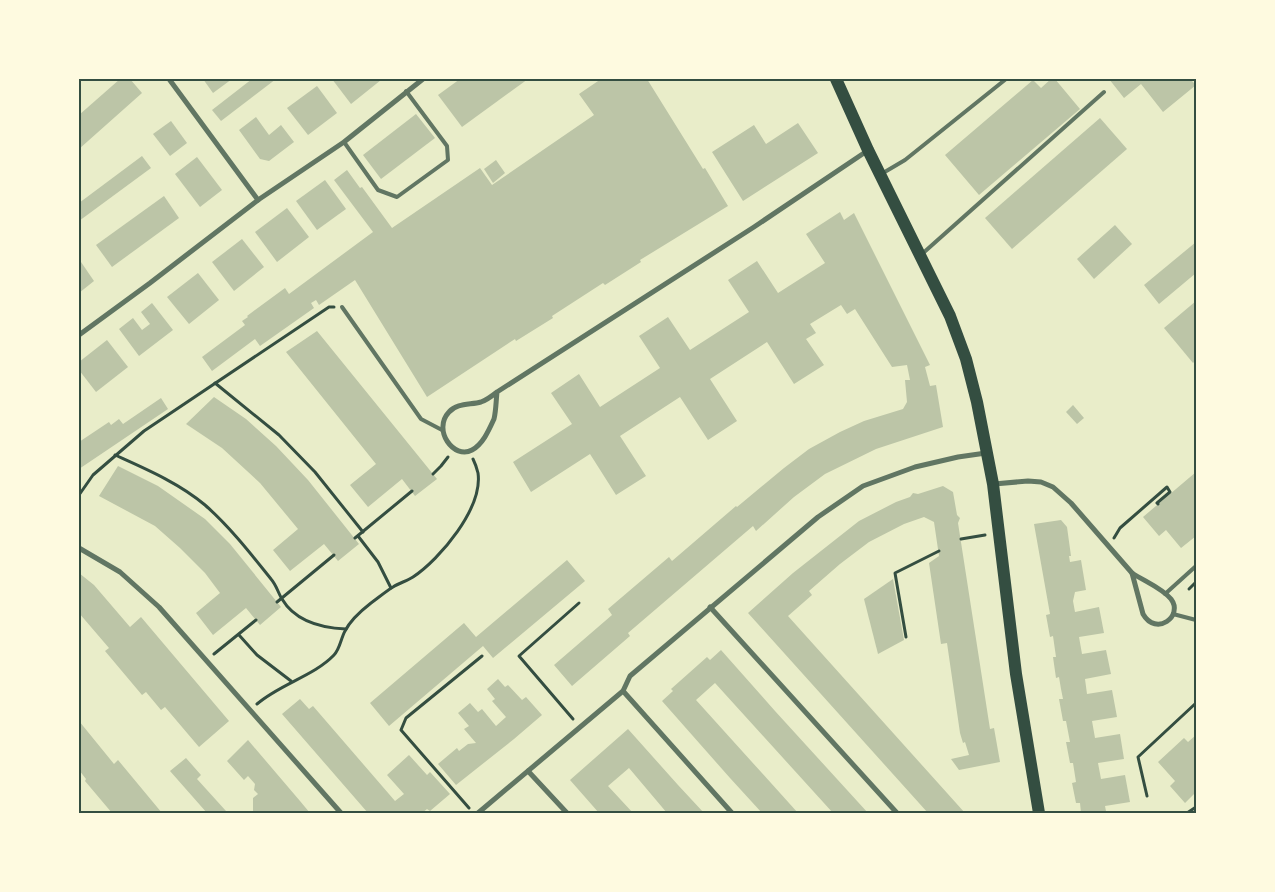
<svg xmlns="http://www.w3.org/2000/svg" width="1275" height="892" viewBox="0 0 1275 892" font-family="'Titillium Web',sans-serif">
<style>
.building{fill:#bcc5a7}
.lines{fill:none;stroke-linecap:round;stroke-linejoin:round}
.path{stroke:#344e41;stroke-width:3}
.service{stroke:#617663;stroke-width:4}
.minor{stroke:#617663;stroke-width:5}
.primary{stroke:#344e41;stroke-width:12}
.neatline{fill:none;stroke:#344e41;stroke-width:2}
</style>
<rect width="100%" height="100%" fill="#e9edc9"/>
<g class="building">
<polygon points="120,79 130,79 142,93 79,149 79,115"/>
<polygon points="203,79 232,79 213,93"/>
<polygon points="252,79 276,79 221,121 212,110"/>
<polygon points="332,79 380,79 381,80 351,104"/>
<polygon points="460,79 528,79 462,127 438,95"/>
<polygon points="601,79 647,79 703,169 705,168 728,206 640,260 641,262 605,285 603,283 552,316 553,318 516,341 515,339 427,397 355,280 319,305 316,300 311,303 314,308 260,346 255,339 212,371 202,357 245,325 242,321 248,317 247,316 285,288 289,294 373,232 334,180 347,170 360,188 362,187 392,228 480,168 492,185 594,115 579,94"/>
<polygon points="1051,79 1055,79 1080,109 979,195 945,155 1033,80 1041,88"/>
<polygon points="1109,79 1190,79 1196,85 1163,112 1141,84 1124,98"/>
<polygon points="317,86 337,113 308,135 287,108"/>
<polygon points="416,114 435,138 381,179 363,155"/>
<polygon points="256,117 269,135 281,125 294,142 269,161 260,159 239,130"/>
<polygon points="1100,118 1127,149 1012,249 985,218"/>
<polygon points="171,121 187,143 170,156 153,134"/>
<polygon points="798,123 818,153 743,201 712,152 754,125 766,144"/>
<polygon points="142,156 151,168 79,221 79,203"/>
<polygon points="197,157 222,190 200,207 175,174"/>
<polygon points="496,160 505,173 493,183 484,169"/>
<polygon points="325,180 346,209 317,230 296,201"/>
<polygon points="164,196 179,218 112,267 96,245"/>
<polygon points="287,208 309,237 277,262 255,232"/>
<polygon points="840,212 844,220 854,213 930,365 925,367 930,386 936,385 943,427 876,449 825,474 794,497 756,531 753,526 628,633 630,636 572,686 554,665 612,615 608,609 669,557 672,561 736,506 737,507 784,468 809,449 840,432 864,421 903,409 907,402 905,380 910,380 907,365 892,367 855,309 847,314 841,305 810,324 816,333 806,339 824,365 794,384 767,342 710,379 737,421 708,440 680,397 620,436 646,476 616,495 590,454 531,492 513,462 572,424 551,393 579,374 600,407 660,368 639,336 668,317 690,350 749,312 728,280 757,261 778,293 825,263 806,234"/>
<polygon points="1115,225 1132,244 1094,279 1077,259"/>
<polygon points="242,239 264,267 234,291 212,262"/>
<polygon points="1196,242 1196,273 1159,304 1144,285"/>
<polygon points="81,262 94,281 79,293 79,264"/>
<polygon points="198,273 219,300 189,324 167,297"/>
<polygon points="1196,301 1196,360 1193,363 1164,328"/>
<polygon points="152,303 173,330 139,356 119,329 133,318 142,330 150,324 141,312"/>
<polygon points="317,331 437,479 415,496 402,479 368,507 350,485 376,464 286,352"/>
<polygon points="107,340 128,367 96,392 79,370 79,362"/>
<polygon points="214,397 246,419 276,446 308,480 359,544 338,561 324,544 290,571 273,550 298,529 260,483 222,448 186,424"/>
<polygon points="161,398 168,409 79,469 79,442 109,422 111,425 119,419 123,424"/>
<polygon points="1073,405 1084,418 1077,424 1066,412"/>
<polygon points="118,466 158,486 205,519 230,544 281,607 260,625 246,608 213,635 196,613 220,593 205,573 180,548 155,526 99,496"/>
<polygon points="1196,472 1196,536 1181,548 1166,530 1159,536 1143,517"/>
<polygon points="943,486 953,492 957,515 960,518 958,523 990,729 994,728 1000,762 959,770 951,759 969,755 965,742 963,743 960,733 947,643 941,644 929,563 939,556 934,522 924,517 904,524 869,542 840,564 809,591 812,595 788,616 965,813 928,813 748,613 793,573 859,521 896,502 910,497 913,493 918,494"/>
<polygon points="1061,520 1067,527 1071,556 1069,556 1070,562 1081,560 1086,590 1075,592 1073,601 1075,612 1099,607 1104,633 1079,637 1082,654 1106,650 1111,674 1085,679 1087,694 1112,690 1117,717 1092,721 1095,738 1120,734 1124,759 1098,763 1101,779 1125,775 1130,802 1105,806 1106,811 1110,813 1081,813 1080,803 1076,803 1072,783 1076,782 1073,763 1070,763 1066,742 1070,742 1066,721 1063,721 1059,699 1063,699 1061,689 1059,677 1056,678 1053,657 1056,657 1053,636 1050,637 1046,615 1050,614 1034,524"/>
<polygon points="567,560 585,581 493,658 483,646 389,726 370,703 464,623 476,637"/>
<polygon points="79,573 94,585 130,627 141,617 229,721 199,747 165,707 161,710 146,692 142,695 105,651 109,648 79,613"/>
<polygon points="893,579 904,640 878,654 864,599"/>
<polygon points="721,650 775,711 868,813 833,813 715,683 696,700 798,813 762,813 730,778 662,701 673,691 671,689 707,657 710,660"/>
<polygon points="498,679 505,687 508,685 522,700 526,697 542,715 514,739 456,785 438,764 457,748 459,751 468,744 476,743 464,729 469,726 458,713 470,703 478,712 482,709 496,726 506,717 492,701 495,699 487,689"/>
<polygon points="300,699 309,709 313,706 395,801 404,794 387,775 409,755 427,775 430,772 450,794 430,811 427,809 422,813 368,813 282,714"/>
<polygon points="79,721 114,764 118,760 162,813 112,813 85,781 86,779 79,770"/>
<polygon points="628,729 678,785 704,813 667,813 629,768 608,786 633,813 599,813 570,780"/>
<polygon points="1196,735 1196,792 1185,803 1170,786 1175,781 1158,762 1184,738 1188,742"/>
<polygon points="248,740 300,801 310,813 255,813 253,811 253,798 258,794 254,790 255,784 248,776 244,780 227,761"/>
<polygon points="186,758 201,775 197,779 226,811 223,813 207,813 170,771"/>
</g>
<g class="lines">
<g class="path">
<polyline points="215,383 279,435 315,472 363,532"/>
<path d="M115,455C146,469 179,483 205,505C230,527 251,554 271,579C277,586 278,593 282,599C295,621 322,628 346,629"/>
<polyline points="433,474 441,466 448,457"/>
<polyline points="79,495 93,475 144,431 329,307 334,307"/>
<polyline points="358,536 378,562 391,588"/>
<polyline points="355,538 412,491"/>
<polyline points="1114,538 1120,528 1167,487 1170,492 1157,503 1158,504"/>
<polyline points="961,539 985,535"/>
<polyline points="1189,589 1196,582"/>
<polyline points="277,602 334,555"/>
<polyline points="239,635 257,655 291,681"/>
<polyline points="906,637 895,573 939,551"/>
<polyline points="214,654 256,620"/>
<path d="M257,704C280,684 314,676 334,655C340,649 341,638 345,631C350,621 362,610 371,603C378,598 385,592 393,587C399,583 407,581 413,577C440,559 483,508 478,473C477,469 475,463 473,459"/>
<polyline points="573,719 519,656 579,603"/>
<polyline points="1147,796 1138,757 1196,703"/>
<polyline points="469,808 401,730 406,718 482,656"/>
<polyline points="1187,813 1196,807"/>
</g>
<g class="service">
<polyline points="344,142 378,190 397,197 448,160 447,146 406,91"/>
<polyline points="883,173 905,160 1006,79"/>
<polyline points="922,254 1104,92"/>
<polyline points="342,307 421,419 442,430"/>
<polyline points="1165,594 1196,566"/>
<polyline points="1173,614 1196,620"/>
</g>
<g class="minor">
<polyline points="169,79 258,200"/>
<polyline points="79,335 150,283 258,200 344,142 423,79"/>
<path d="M497,392C496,401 496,411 494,419C489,430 483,444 472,450C454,460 432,430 449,412C457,403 470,405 481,402C487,400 492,396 497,392L754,227L867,151"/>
<polyline points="994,484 1028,481 1041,482 1053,487 1071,503 1132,573"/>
<polyline points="79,548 120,572 159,607 341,813"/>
<path d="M1132,573C1144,581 1162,588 1171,599C1184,616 1156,637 1143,614Z"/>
<polyline points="710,607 897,813"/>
<polyline points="623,691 732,813"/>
<polyline points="528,771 567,813"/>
<polyline points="478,813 623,691 630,676 818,517 863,486 915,467 958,457 986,453"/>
</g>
<polyline class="primary" points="836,79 868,150 950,316 966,359 977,402 993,484 1016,674 1039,813"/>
</g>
<rect width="1275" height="892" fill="none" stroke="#fefae0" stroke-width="160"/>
<rect x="80" y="80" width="1115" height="732" class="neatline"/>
</svg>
